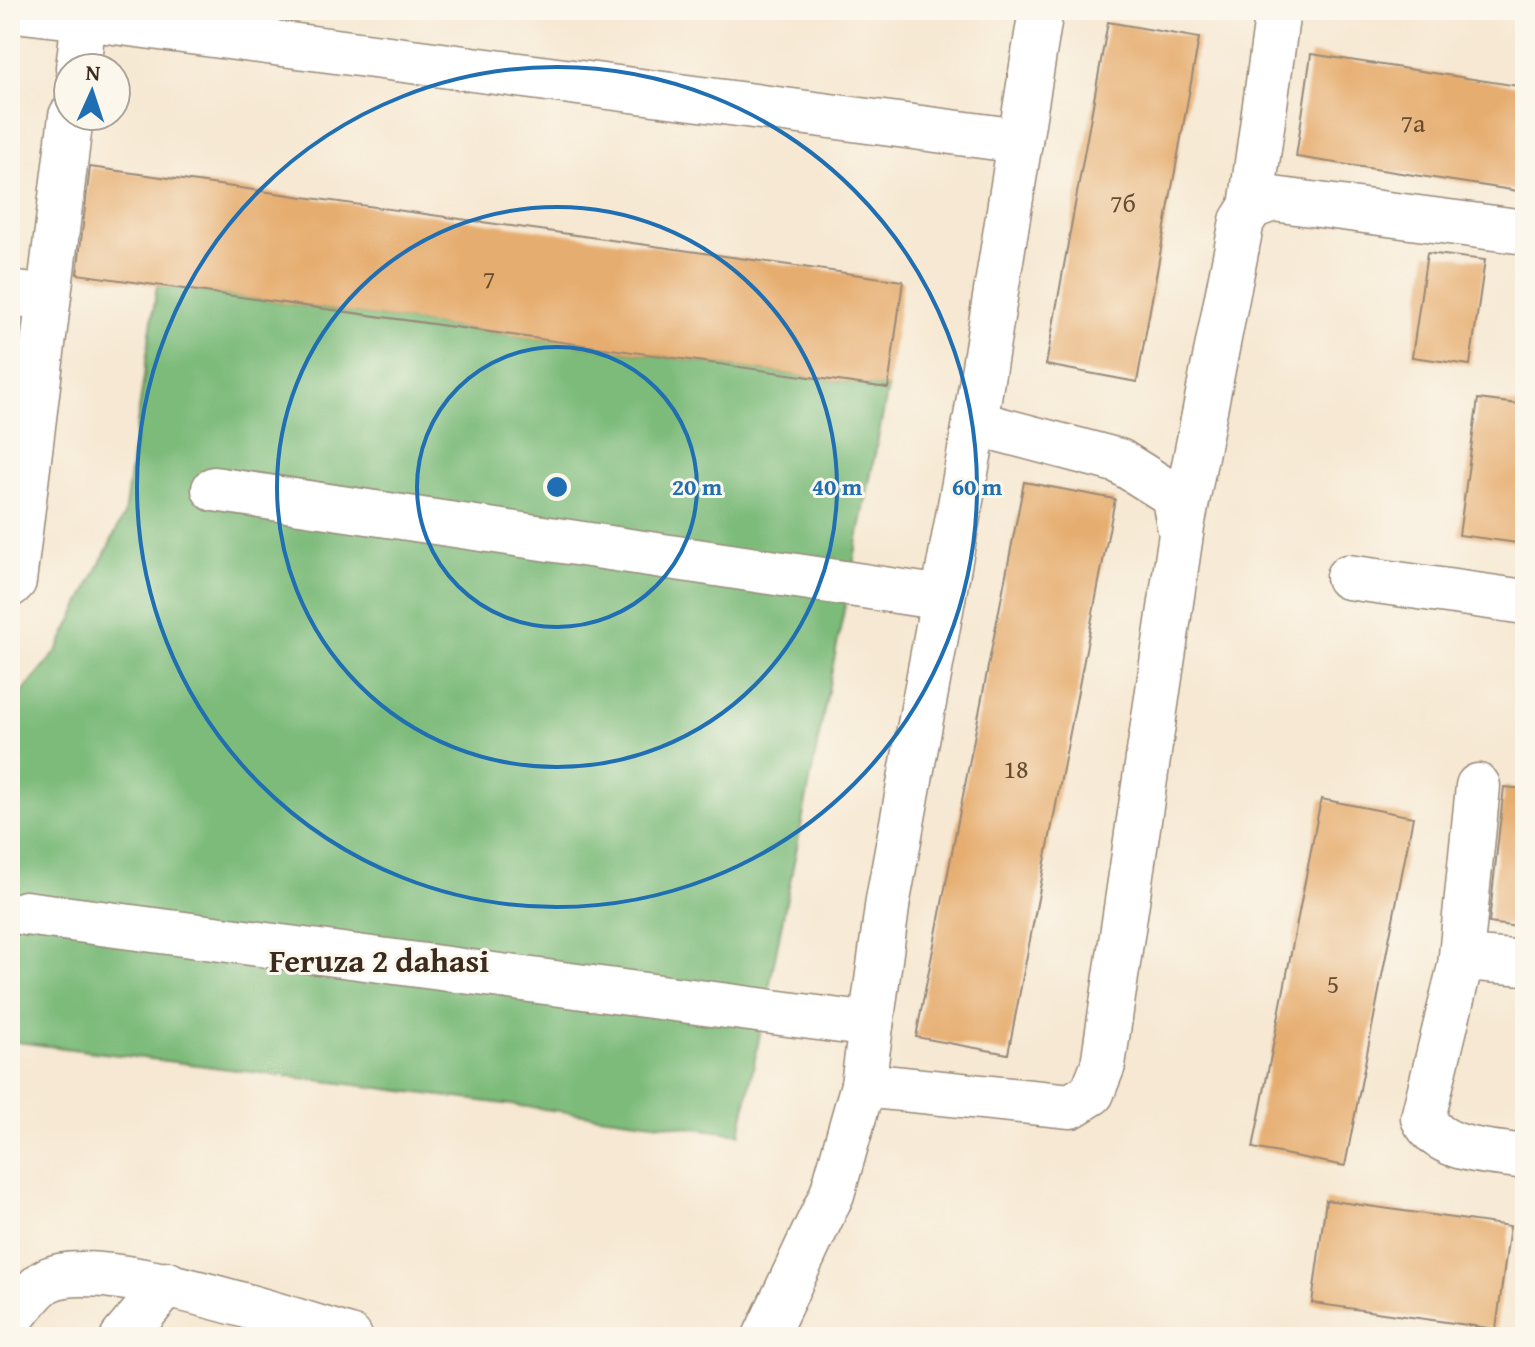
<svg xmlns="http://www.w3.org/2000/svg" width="1535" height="1347" viewBox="0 0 1535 1347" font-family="'Gentium Book Plus',serif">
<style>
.forest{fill:#7dbb7a;stroke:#5c724c;stroke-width:2}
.building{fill:#e6ad6f}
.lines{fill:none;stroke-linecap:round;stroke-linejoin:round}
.minor-casing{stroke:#988978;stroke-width:47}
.minor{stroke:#fff;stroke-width:44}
.ring{fill:none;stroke:#1f6fb2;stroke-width:4}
.labels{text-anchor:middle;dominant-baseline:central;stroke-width:6;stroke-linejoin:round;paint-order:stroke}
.number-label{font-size:26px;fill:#664b32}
.neighbourhood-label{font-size:32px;font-weight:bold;fill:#3b2a1e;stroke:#fbf7ec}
.centre{fill:#1f6fb2;stroke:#fbf7ec;stroke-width:4}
.ring-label{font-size:24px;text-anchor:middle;font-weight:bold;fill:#1f6fb2;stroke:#fbf7ec;stroke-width:6;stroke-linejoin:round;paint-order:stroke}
</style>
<rect width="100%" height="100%" fill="#fbf7ec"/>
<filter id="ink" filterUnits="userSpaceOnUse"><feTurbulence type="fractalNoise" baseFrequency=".0125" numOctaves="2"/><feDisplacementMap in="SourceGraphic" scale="16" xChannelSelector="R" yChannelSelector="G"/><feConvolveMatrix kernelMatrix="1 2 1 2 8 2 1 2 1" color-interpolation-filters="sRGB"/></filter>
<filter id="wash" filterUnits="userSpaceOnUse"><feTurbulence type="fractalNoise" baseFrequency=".006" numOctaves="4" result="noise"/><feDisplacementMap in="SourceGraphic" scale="32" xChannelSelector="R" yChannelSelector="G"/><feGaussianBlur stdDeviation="1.8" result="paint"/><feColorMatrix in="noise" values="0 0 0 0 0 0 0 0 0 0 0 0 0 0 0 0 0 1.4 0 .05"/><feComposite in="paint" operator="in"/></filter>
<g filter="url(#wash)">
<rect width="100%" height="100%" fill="#f6e8d2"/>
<polygon class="forest" points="157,285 888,388 740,1134 10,1041 10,707 57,651 124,515"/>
<g id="blocks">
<g class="building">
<polygon points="1108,22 1199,38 1137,382 1046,365"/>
<polygon points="1311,54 1525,87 1525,192 1296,157"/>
<polygon points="90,167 903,281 888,388 77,274"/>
<polygon points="1427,253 1485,260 1470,365 1412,357"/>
<polygon points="1478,399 1525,405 1525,544 1459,535"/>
<polygon points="1024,482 1115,499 1008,1054 916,1037"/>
<polygon points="1504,787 1525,789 1525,928 1489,923"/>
<polygon points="1321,799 1413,817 1345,1166 1253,1148"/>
<polygon points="1326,1200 1510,1226 1496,1329 1312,1303"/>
</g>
</g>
</g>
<g filter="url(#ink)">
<use href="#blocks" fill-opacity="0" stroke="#988978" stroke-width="2"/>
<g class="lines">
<g class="minor-casing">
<g id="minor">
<polyline points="14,10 84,18 78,68"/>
<polyline points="86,10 84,18 1020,141"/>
<polyline points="1251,207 1278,10"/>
<polyline points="10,293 48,298"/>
<polyline points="214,489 943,598"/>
<polyline points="1181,532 1242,221 1251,207 1273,199 1525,232"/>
<polyline points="1348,577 1525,602"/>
<polyline points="10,585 14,581 71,116"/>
<polyline points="25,913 871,1025"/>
<path d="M1525,963L1476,959L1460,966L1423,1118C1440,1153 1491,1151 1525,1157"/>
<polyline points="1460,966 1478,786"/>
<polyline points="863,1085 1071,1106 1092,1093 1103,1065 1181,534 1173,495 1119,461 975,423"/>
<path d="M10,1319C21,1308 34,1287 48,1280C99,1254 291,1320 350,1337"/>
<polyline points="123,1337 168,1284"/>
<polyline points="765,1337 832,1194 863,1085 888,900 975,423 1041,10"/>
</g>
</g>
<use href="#minor" class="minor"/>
</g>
</g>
<g class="ring">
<circle cx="557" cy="487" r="140"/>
<circle cx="557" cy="487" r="280"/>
<circle cx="557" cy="487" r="420"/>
</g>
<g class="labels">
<g class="number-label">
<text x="1413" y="122">7а</text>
<text x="1123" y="202">7б</text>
<text x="489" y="278">7</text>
<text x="1016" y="768">18</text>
<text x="1333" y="983">5</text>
</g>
<g class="neighbourhood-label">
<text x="379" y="960">Feruza 2 dahasi</text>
</g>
</g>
<circle cx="557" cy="487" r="12" class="centre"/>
<g class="ring-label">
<text x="697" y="495">20 m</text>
<text x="837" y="495">40 m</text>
<text x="977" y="495">60 m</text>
</g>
<rect width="1535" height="1347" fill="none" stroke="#fbf7ec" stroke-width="40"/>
<g transform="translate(92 92) rotate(3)"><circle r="38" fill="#fbf7ec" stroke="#aea59a" stroke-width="2"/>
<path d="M0-6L14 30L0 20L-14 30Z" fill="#1f6fb2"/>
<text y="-12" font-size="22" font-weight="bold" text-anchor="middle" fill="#3b2a1e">N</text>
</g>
</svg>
